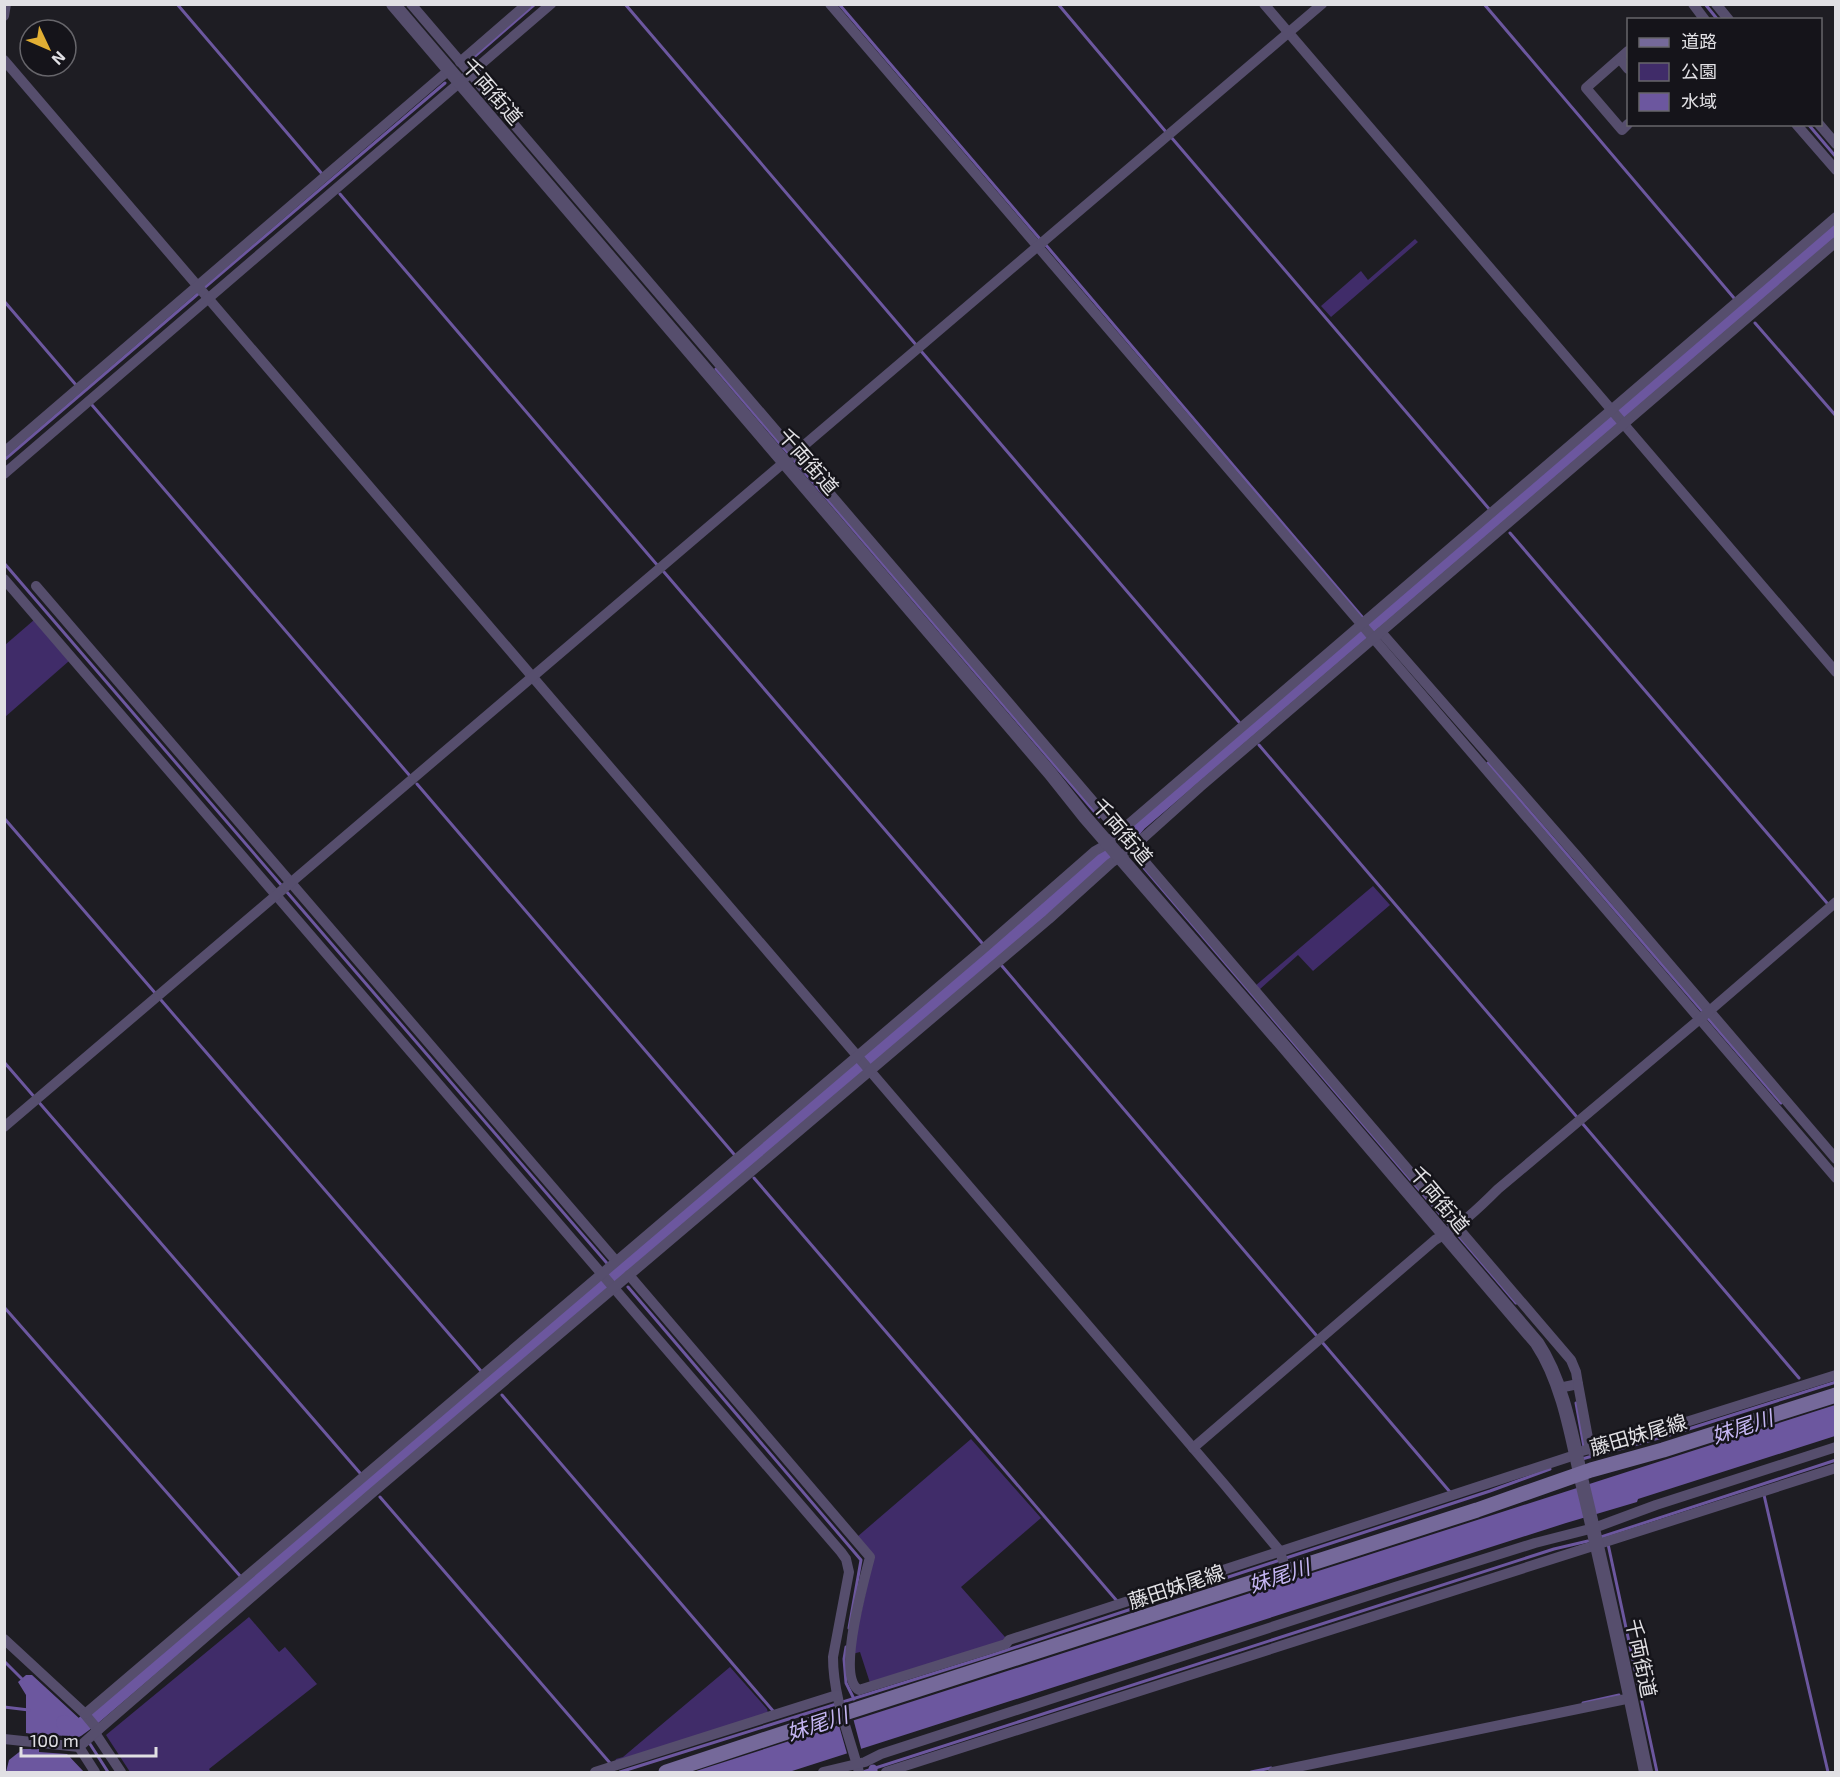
<svg xmlns="http://www.w3.org/2000/svg" width="1840" height="1777" viewBox="0 0 1840 1777" font-family="'Exo 2','Noto Sans JP',sans-serif">
<style>
.green{fill:#402c69}
.water{fill:#6c579f}
.pier{fill:#1e1d23}
.lines{fill:none;stroke-linecap:round;stroke-linejoin:round}
.stream{stroke:#6c579f;stroke-width:3}
.canal{stroke:#6c579f;stroke-width:9}
.river{stroke:#6c579f;stroke-width:16}
.minor{stroke:#564e6d;stroke-width:10}
.tertiary{stroke:#564e6d;stroke-width:14}
.secondary{stroke:#75699a;stroke-width:15}
.labels{text-anchor:middle;dominant-baseline:central;stroke-width:5;stroke-linejoin:round;paint-order:stroke}
.street-label{font-size:20px;fill:#e1e0e4;stroke:#15141a}
.water-label{font-size:21px;font-style:italic;fill:#c5b6f3;stroke:#15141a}
</style>
<rect width="100%" height="100%" fill="#1e1d23"/>
<g class="green">
<polygon points="1415,239 1418,242 1331,317 1321,306 1361,271 1368,280"/>
<polygon points="34,620 69,661 5,717 5,645"/>
<polygon points="1373,886 1390,905 1313,971 1298,955 1259,990 1255,986"/>
<polygon points="971,1439 1041,1518 961,1587 1005,1637 1005,1643 871,1686 860,1652 852,1654 873,1559 857,1537"/>
<polygon points="249,1617 279,1652 285,1647 317,1684 209,1769 211,1772 130,1772 106,1735"/>
<polygon points="730,1667 767,1709 768,1713 614,1764 616,1759 623,1757"/>
</g>
<g class="water">
<polygon points="1835,1405 1835,1436 1638,1499 1637,1502 1566,1523 789,1772 693,1772"/>
<polygon points="26,1675 32,1675 81,1720 83,1719 84,1720 82,1723 86,1727 90,1727 77,1737 41,1734 41,1737 34,1737 33,1734 26,1733 26,1695 18,1682"/>
<polygon points="23,1749 39,1749 39,1752 67,1754 84,1772 6,1772 9,1760"/>
</g>
<polygon class="pier" points="853,1718 862,1752 848,1757 838,1722"/>
<g class="lines">
<g class="stream">
<polyline points="177,4 323,175"/>
<polyline points="625,4 917,346"/>
<polyline points="839,4 1040,239"/>
<polyline points="1058,4 1166,132"/>
<polyline points="1484,4 1734,298"/>
<polyline points="1705,4 1718,20"/>
<polyline points="475,56 535,4"/>
<polyline points="1808,124 1836,157"/>
<polyline points="1171,137 1490,510"/>
<polyline points="340,194 658,566"/>
<polyline points="1045,244 1363,618"/>
<polyline points="204,288 445,83"/>
<polyline points="4,301 76,385"/>
<polyline points="1755,323 1836,416"/>
<polyline points="921,351 1239,722"/>
<polyline points="716,369 1099,817"/>
<polyline points="92,405 410,776"/>
<polyline points="4,460 199,293"/>
<polyline points="1510,533 1827,903"/>
<polyline points="4,563 282,886"/>
<polyline points="664,572 982,943"/>
<polyline points="1259,745 1576,1116"/>
<polyline points="1488,763 1703,1012"/>
<polyline points="417,784 745,1167"/>
<polyline points="4,818 156,994"/>
<polyline points="1144,868 1516,1303"/>
<polyline points="286,891 618,1276"/>
<polyline points="987,950 993,956"/>
<polyline points="1002,966 1316,1335"/>
<polyline points="161,1000 481,1371"/>
<polyline points="1707,1017 1781,1103"/>
<polyline points="4,1062 360,1473"/>
<polyline points="1582,1123 1799,1378"/>
<polyline points="754,1178 1117,1601"/>
<polyline points="628,1287 861,1560 849,1628"/>
<polyline points="4,1307 241,1577"/>
<polyline points="1322,1342 1450,1492"/>
<polyline points="502,1395 774,1712"/>
<polyline points="1576,1403 1584,1447"/>
<polyline points="1605,1453 1673,1434 1836,1382"/>
<polyline points="1582,1459 1596,1455"/>
<polyline points="365,1480 371,1486"/>
<polyline points="1764,1495 1828,1772"/>
<polyline points="380,1497 610,1763 612,1772"/>
<polyline points="1601,1537 1836,1460"/>
<polyline points="1608,1544 1657,1772"/>
<polyline points="1286,1558 1490,1491 1550,1469"/>
<polyline points="846,1647 844,1659 846,1683 854,1699"/>
<polyline points="4,1661 22,1679"/>
<polyline points="1583,1703 1619,1695"/>
<polyline points="4,1707 29,1710"/>
<polyline points="90,1744 108,1772"/>
<polyline points="620,1772 989,1656 1280,1560"/>
<polyline points="863,1772 1554,1549 1588,1541"/>
<polyline points="1251,1772 1271,1768"/>
</g>
<polyline class="canal" points="873,1769 873,1771"/>
<g class="river">
<polyline points="1134,829 1139,823 1836,226"/>
<polyline points="64,1723 77,1729 92,1718 1103,857"/>
</g>
<g class="minor">
<polyline points="411,4 1571,1360 1576,1372 1578,1384 1559,1388"/>
<polyline points="830,4 1836,1178"/>
<polyline points="1264,4 1836,672"/>
<polyline points="1693,4 1705,20"/>
<polyline points="1716,4 1729,20"/>
<polyline points="4,16 6,4"/>
<polyline points="1628,51 1586,88 1622,130 1628,124"/>
<polyline points="1620,59 1628,69"/>
<polyline points="4,60 1224,1484 1279,1550 1287,1571"/>
<polyline points="460,62 527,4"/>
<polyline points="1796,124 1836,170"/>
<polyline points="1819,124 1836,144"/>
<polyline points="4,452 449,70"/>
<polyline points="4,474 551,4"/>
<path d="M4,579L841,1552L846,1559L849,1572L833,1657C833,1697 849,1735 859,1772"/>
<polyline points="36,586 616,1261"/>
<polyline points="1381,632 1577,856 1836,1159"/>
<polyline points="4,1127 1322,4"/>
<path d="M629,1275L870,1557C864,1581 836,1677 859,1690L1006,1644L1009,1640L1569,1457"/>
<polyline points="1578,1384 1590,1449"/>
<path d="M1193,1448L1435,1240C1459,1227 1479,1208 1498,1189L1707,1013L1836,902"/>
<polyline points="1582,1451 1590,1449 1592,1451 1597,1450 1836,1375"/>
<polyline points="1602,1543 1836,1468"/>
<polyline points="4,1639 83,1712 98,1730"/>
<polyline points="85,1714 983,949 1095,851 1102,847 1836,217"/>
<polyline points="95,1733 121,1772"/>
<polyline points="4,1739 79,1747"/>
<polyline points="95,1772 79,1747 98,1730 371,1494 1049,919 1111,863 1132,848 1200,787 1836,242"/>
<polyline points="595,1772 837,1695"/>
<polyline points="823,1772 865,1762 881,1754 1395,1587 1535,1543 1594,1528 1656,1505 1836,1447"/>
<polyline points="886,1772 1590,1547"/>
<polyline points="1273,1772 1631,1698"/>
</g>
<path class="tertiary" d="M393,4L1050,773L1085,817L1282,1044L1537,1343C1563,1382 1572,1437 1582,1482C1605,1578 1626,1675 1646,1772"/>
<polyline class="secondary" points="666,1772 842,1714 1477,1510 1591,1470 1663,1450 1836,1395"/>
</g>
<g class="labels">
<g class="street-label">
<text transform="translate(493 91) rotate(49)">千両街道</text>
<text transform="translate(809 461) rotate(49)">千両街道</text>
<text transform="translate(1123 831) rotate(49)">千両街道</text>
<text transform="translate(1440 1199) rotate(50)">千両街道</text>
<text transform="translate(1638 1434) rotate(-16)">藤田妹尾線</text>
<text transform="translate(1176 1586) rotate(-18)">藤田妹尾線</text>
<text transform="translate(1642 1658) rotate(78)">千両街道</text>
</g>
<g class="water-label">
<text transform="translate(1742 1426) rotate(-18)">妹尾川</text>
<text transform="translate(1279 1575) rotate(-18)">妹尾川</text>
<text transform="translate(817 1723) rotate(-18)">妹尾川</text>
</g>
</g>
<rect width="1840" height="1777" fill="none" stroke="#e1e0e4" stroke-width="12"/>
<rect x="1627" y="18" width="195" height="108" fill="#15141a" stroke="#67666b" stroke-width="1.5"/>
<rect x="1639" y="38" width="30" height="9" fill="#75699a" stroke="#67666b" stroke-width="1.5"/>
<text x="1681" y="48" font-size="18" fill="#e1e0e4">道路</text>
<rect x="1639" y="63" width="30" height="18" fill="#402c69" stroke="#67666b" stroke-width="1.5"/>
<text x="1681" y="78" font-size="18" fill="#e1e0e4">公園</text>
<rect x="1639" y="93" width="30" height="18" fill="#6c579f" stroke="#67666b" stroke-width="1.5"/>
<text x="1681" y="108" font-size="18" fill="#e1e0e4">水域</text>
<g transform="translate(48 48) rotate(134)"><circle r="28" fill="#15141a" stroke="#67666b" stroke-width="1.5"/>
<path d="M0-4.5L10 22L0 15L-10 22Z" fill="#e1af34"/>
<text y="-9" font-size="16" font-weight="bold" text-anchor="middle" fill="#e1e0e4">N</text>
</g>
<path d="M21 1747v9h135v-9" fill="none" stroke="#e1e0e4" stroke-width="3"/>
<text x="30" y="1747" font-size="18" fill="#e1e0e4" stroke="#15141a" stroke-width="4.5" paint-order="stroke">100 m</text>
</svg>
